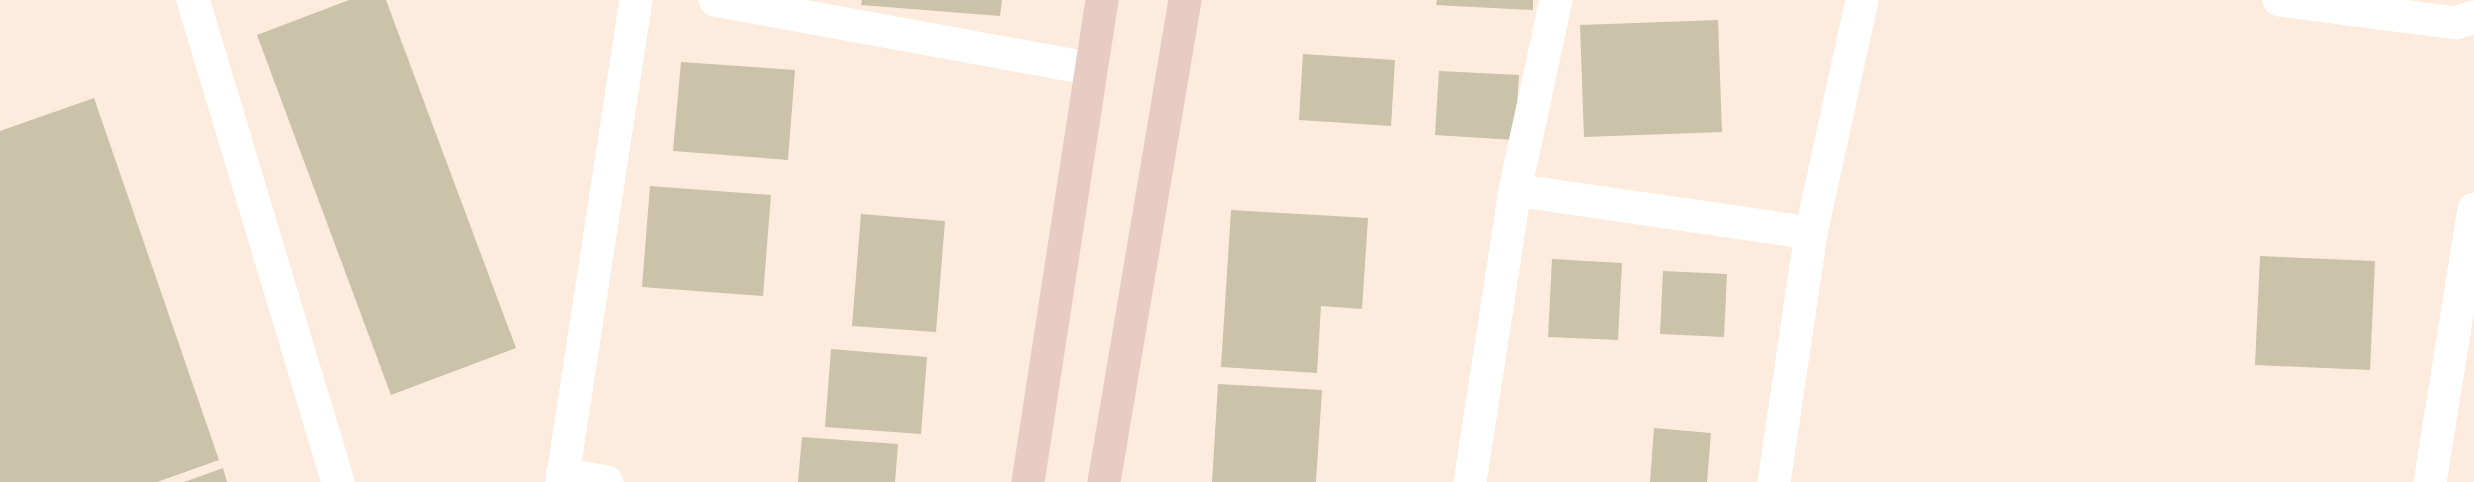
<svg xmlns="http://www.w3.org/2000/svg" width="2474" height="482" viewBox="0 0 2474 482" font-family="'Varela Round',sans-serif">
<style>
.building{fill:#cac2a9}
.lines{fill:none;stroke-linecap:round;stroke-linejoin:round}
.street{stroke:#fff;stroke-width:33}
.secondary{stroke:#e8ccc3;stroke-width:33}
</style>
<rect width="100%" height="100%" fill="#fdecdd"/>
<g class="building">
<polygon points="349,0 386,0 516,348 391,395 257,35"/>
<polygon points="862,0 1002,0 1000,16 861,5"/>
<polygon points="1437,0 1533,0 1533,10 1436,5"/>
<polygon points="1718,20 1722,132 1584,137 1580,25"/>
<polygon points="1303,54 1395,60 1391,126 1299,120"/>
<polygon points="681,62 795,70 788,160 673,151"/>
<polygon points="1439,71 1519,75 1515,140 1435,135"/>
<polygon points="94,98 219,460 157,482 0,482 0,131"/>
<polygon points="650,186 771,195 763,296 642,287"/>
<polygon points="1231,210 1368,218 1362,309 1321,306 1317,373 1221,367"/>
<polygon points="861,214 945,221 936,332 852,326"/>
<polygon points="2260,256 2375,261 2370,370 2255,365"/>
<polygon points="1552,259 1622,263 1618,340 1548,337"/>
<polygon points="1663,271 1727,274 1724,337 1660,334"/>
<polygon points="831,349 927,357 921,434 825,427"/>
<polygon points="1218,384 1322,390 1316,482 1212,482"/>
<polygon points="1654,428 1711,433 1707,482 1650,482"/>
<polygon points="802,437 898,444 895,482 798,482"/>
<polygon points="223,468 227,482 184,482"/>
</g>
<g class="lines">
<g class="street">
<polyline points="193,0 338,482"/>
<polyline points="715,0 1092,69"/>
<polyline points="2279,0 2456,23 2474,17"/>
<polyline points="1515,190 1811,233"/>
<polyline points="562,474 607,482"/>
<polyline points="562,482 636,0"/>
<polyline points="1470,482 1515,190 1556,0"/>
<polyline points="1774,482 1811,233 1862,0"/>
<polyline points="2430,482 2474,209"/>
</g>
<g class="secondary">
<polyline points="1028,482 1102,0"/>
<polyline points="1104,482 1185,0"/>
</g>
</g>
</svg>
